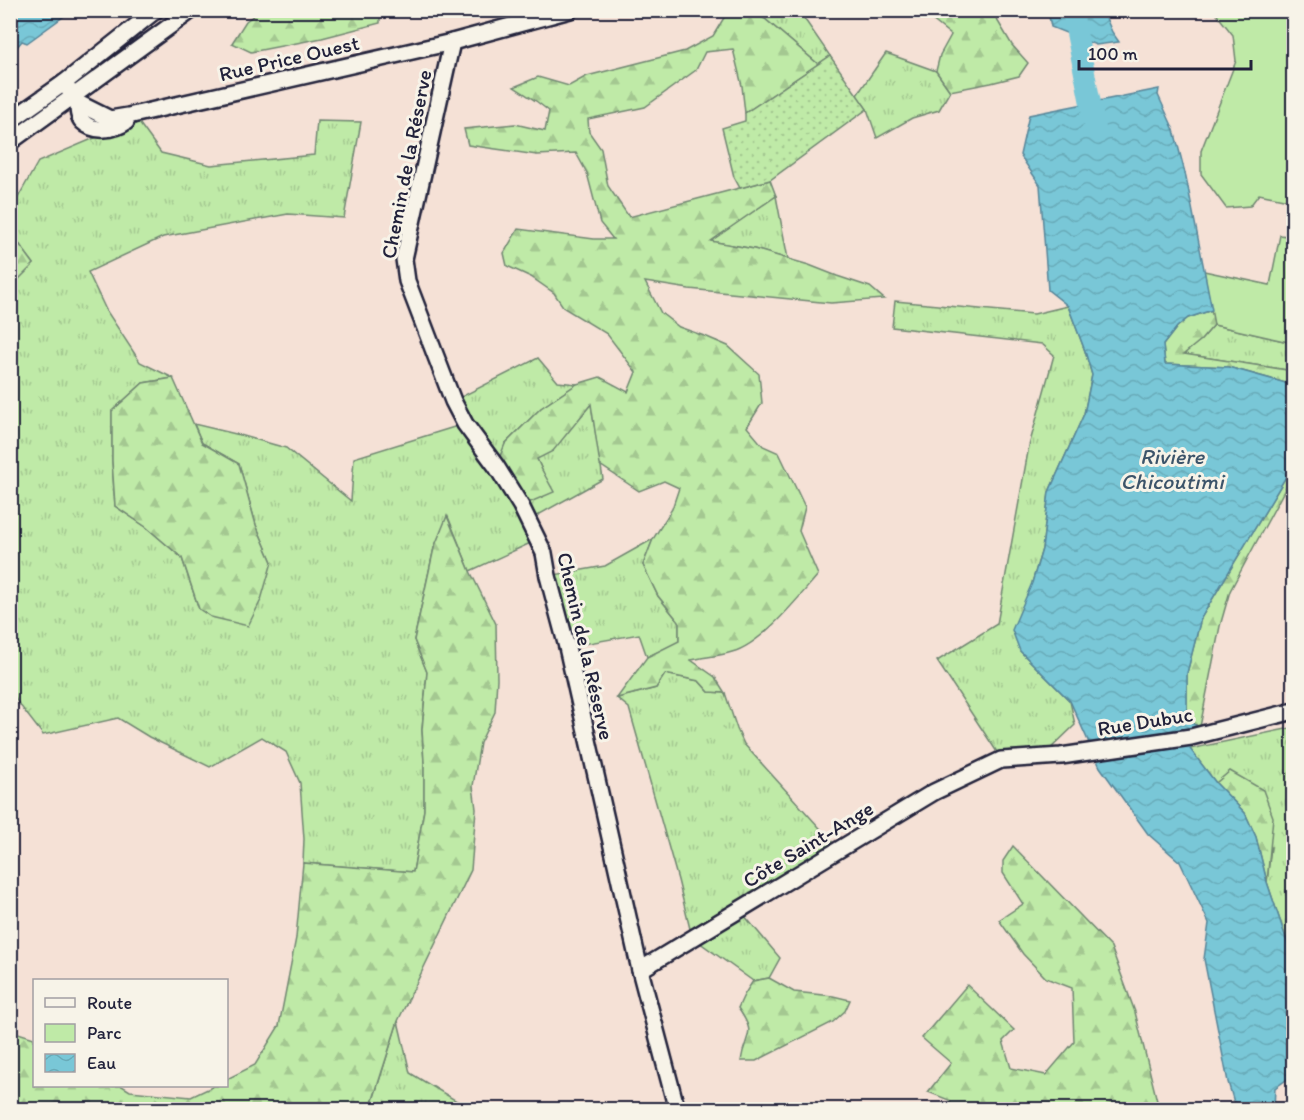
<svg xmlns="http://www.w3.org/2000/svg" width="1304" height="1120" viewBox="0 0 1304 1120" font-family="Itim,sans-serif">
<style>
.grass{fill:url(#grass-tufts);stroke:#708671;stroke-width:1.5}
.forest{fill:url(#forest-firs);stroke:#708671;stroke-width:1.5}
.park{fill:#bfeaa7;stroke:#708671;stroke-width:1.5}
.garden{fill:url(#garden-dots);stroke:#708671;stroke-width:1.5}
.water{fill:url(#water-waves);stroke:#568599;stroke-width:1.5}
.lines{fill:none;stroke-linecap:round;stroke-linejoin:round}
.river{stroke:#79c7d7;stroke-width:21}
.secondary-casing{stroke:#22223b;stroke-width:20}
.secondary{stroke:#f7f3e8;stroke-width:15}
.labels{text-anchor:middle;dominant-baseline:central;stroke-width:6;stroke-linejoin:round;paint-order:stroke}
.street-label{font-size:21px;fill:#22223b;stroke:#f7f3e8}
.water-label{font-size:22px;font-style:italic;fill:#3c546a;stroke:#f7f3e8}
</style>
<defs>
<pattern id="grass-tufts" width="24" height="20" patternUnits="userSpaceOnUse" patternTransform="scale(1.5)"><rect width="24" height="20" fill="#bfeaa7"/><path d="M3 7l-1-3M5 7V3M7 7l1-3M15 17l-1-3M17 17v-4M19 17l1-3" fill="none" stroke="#a4c891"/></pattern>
<pattern id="forest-firs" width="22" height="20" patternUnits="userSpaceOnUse" patternTransform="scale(1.5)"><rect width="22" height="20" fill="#bfeaa7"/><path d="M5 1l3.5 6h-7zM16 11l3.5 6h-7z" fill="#a4c891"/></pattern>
<pattern id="garden-dots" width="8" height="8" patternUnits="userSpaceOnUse" patternTransform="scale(1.5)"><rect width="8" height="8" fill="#bfeaa7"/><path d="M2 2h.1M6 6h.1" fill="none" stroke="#a4c891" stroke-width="1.8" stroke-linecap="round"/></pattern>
<pattern id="water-waves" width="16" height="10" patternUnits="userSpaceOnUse" patternTransform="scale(1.5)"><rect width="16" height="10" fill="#79c7d7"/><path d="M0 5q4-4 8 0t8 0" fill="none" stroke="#68abb9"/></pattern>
</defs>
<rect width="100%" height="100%" fill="#f5e1d6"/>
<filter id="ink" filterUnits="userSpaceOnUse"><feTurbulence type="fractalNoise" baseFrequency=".0167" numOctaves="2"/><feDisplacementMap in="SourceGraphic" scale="12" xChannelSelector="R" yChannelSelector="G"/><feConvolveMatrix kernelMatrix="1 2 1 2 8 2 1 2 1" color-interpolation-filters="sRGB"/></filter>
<g filter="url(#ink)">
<g class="grass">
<polygon points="772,11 799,11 830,56 818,64 765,19"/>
<polygon points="886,53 936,71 950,91 939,110 912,118 877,138 867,109 857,95"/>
<polygon points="137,120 161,153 211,165 314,155 317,121 361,122 344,218 288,214 163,237 88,272 106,310 140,362 173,378 143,383 112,411 112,461 115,506 146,527 182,558 199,609 272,562 256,525 239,464 202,443 194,424 240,435 286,448 351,501 354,458 464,424 453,401 538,358 558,382 577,384 541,408 505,444 542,470 537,459 577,421 591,404 603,479 529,520 537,540 470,571 448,517 434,548 414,640 427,672 422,730 424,762 424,810 413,872 303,863 304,839 300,783 286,752 262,737 210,767 149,737 118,718 43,735 16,700 10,678 10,287 34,264 11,233 11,210 38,162"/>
<polygon points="776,196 788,259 754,249 710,241"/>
<polygon points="895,301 1034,314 1068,306 1085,351 1092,375 1084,414 1049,492 1042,549 1032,583 1020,651 1070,701 1075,725 1049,750 1016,755 997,752 937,661 997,624 1029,446 1054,355 1042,344 892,327"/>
<polygon points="1214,325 1293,343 1293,371 1183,354 1201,340"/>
<polygon points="653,539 643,565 658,596 679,622 679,642 647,657 639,634 567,647 548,576 605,566"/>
<polygon points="665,674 699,681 709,692 725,693 737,729 744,744 837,847 738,908 780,958 769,978 753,981 692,937 678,880 629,708 617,698 656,688"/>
<polygon points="1291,728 1293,729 1293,959 1267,882 1271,847 1230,772 1216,783 1190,749"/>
<polygon points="398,1021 410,1073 460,1103 462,1109 370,1110"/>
</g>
<g class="forest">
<polygon points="260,11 380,11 380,23 322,38 251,52 232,43 246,21"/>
<path d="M728,11H748L765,19L818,64L745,113L742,86L733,49L705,52L696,70L645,107L588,119L589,132L601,149L608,186L629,217L770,180L776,196L711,241L754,249L809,265L837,276L870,287L884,299L831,303L689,289L645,282L661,313L679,327L707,337L728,346L759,374L762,403L747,427L763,446L779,453L805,507L799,531L818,575C798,598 762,644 732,652C719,656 704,657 691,660L715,677L725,693L709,692L699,681L665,674L656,688L617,698L647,657L679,641V622L658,596L643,565L653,539L672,509L679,488L664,481L639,491L600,465L591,404L553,451L537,459L542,470L554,492L521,506L496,466L505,444L541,408L577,384L600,377L628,392L636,372L607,334L564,308L554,293L531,277L507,266L504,253L518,229L594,239H613L600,223L587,173L576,153L537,155L468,145L464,129L515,124L545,131L549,111L536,101L514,87L538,77L569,86L587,76L685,51L713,36Z"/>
<polygon points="921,11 989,11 996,18 1012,45 1028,63 1019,76 991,83 950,91 936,71 940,55 951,35"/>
<polygon points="20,245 34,264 11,287 11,249"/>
<polygon points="1212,310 1214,325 1201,340 1184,354 1293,371 1293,385 1228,367 1165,364 1163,345 1177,327 1188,318"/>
<polygon points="173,378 202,443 239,464 256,525 272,562 261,600 248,626 211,617 199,609 182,558 146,527 115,506 112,461 112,411 143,383"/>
<polygon points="1293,465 1293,474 1230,591 1220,626 1200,727 1193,724 1187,708 1187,673 1201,618"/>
<polygon points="447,516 470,571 496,624 497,679 495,712 480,743 473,786 476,809 471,870 398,1021 370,1109 11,1109 10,1032 12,1031 34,1038 34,1086 122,1086 130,1091 191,1097 214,1086 226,1086 227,1079 255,1065 279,1026 296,938 303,863 413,872 424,810 424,762 422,730 427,672 414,640 434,548"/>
<polygon points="1230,771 1263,790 1273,817 1267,882 1256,837 1245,813 1216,783"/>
<polygon points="1013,846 1111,947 1135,1012 1159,1109 952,1109 949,1100 928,1092 951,1063 922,1038 967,985 1014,1030 1003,1041 1011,1068 1046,1075 1074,1042 1072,988 1046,978 1023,954 999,920 1023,904 1003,873 1003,861"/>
<path d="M769,978L794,992L833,996L850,1000L845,1011L833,1022L756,1061H741C745,1032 758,1037 738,1008L744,995L753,981Z"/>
</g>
<g class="park">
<polygon points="1214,11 1293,11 1293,201 1259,194 1250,206 1226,208 1201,174 1201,151 1236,61 1233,35"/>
<polygon points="1280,235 1293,237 1293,343 1214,325 1204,271 1270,285"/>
</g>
<polygon class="garden" points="830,56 867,109 770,180 740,188 734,177 722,128 745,121 745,113"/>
<g class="water">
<polygon points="11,10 71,10 71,11 27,43 22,41 11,54"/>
<polygon points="1048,11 1103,11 1112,32 1119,42 1096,45 1051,27"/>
<polygon points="1159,89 1158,95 1174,130 1186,177 1212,310 1188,318 1177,327 1163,345 1165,364 1228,367 1293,385 1293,465 1201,618 1187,673 1187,708 1193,724 1200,727 1190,749 1216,783 1245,813 1256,837 1267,882 1293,959 1293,1075 1275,1088 1274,1109 1236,1109 1228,1082 1204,959 1209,923 1180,862 1148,834 1100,767 1070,701 1020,651 1012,630 1032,583 1042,549 1049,492 1084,414 1092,375 1085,351 1068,306 1048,290 1040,185 1020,155 1029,115"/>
</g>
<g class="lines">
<polyline class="river" points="1072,10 1096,131"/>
<g class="secondary-casing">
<g id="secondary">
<polyline points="452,42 404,259 407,281 453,401 465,424 496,466 521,506 544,553 548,576 567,647 640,970 677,1110"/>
<polyline points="64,83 78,103 110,119 128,116 452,42 570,10"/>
<path d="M78,103C78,110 78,117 83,122C94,133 115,130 126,122"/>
<polyline points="10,121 64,83 156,10"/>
<polyline points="10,142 192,10"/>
<polyline points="640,970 934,792 1001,760 1061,756 1191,737 1294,711"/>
</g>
</g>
<use href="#secondary" class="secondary"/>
</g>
</g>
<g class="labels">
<g class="street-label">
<text transform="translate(289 58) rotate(-13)">Rue Price Ouest</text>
<text transform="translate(406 164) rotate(-79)">Chemin de la Réserve</text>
<text transform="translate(586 646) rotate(77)">Chemin de la Réserve</text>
<text transform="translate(1145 721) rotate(-9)">Rue Dubuc</text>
<text transform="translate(808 844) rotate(-31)">Côte Saint-Ange</text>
</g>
<g class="water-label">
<text x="1172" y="456">Rivière<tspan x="1172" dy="25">Chicoutimi</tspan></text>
</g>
</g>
<rect width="1304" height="1120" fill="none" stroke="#f7f3e8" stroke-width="36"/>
<rect x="18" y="18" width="1268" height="1084" fill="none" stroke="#22223b" stroke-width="2" filter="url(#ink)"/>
<rect x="33" y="979" width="195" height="108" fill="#f7f3e8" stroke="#a29fa3" stroke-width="1.5"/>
<rect x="45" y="998" width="30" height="9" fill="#f7f3e8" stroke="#a29fa3" stroke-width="1.5"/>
<text x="87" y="1009" font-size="18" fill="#22223b">Route</text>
<rect x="45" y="1024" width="30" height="18" fill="#bfeaa7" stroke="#a29fa3" stroke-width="1.5"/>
<text x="87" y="1039" font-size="18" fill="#22223b">Parc</text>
<rect x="45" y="1054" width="30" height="18" fill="url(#water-waves)" stroke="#a29fa3" stroke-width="1.5"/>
<text x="87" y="1069" font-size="18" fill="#22223b">Eau</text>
<path d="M1079 60v9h172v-9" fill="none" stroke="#22223b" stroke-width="3"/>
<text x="1088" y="60" font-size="18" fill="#22223b" stroke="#f7f3e8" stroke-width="4.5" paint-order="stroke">100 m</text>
</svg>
